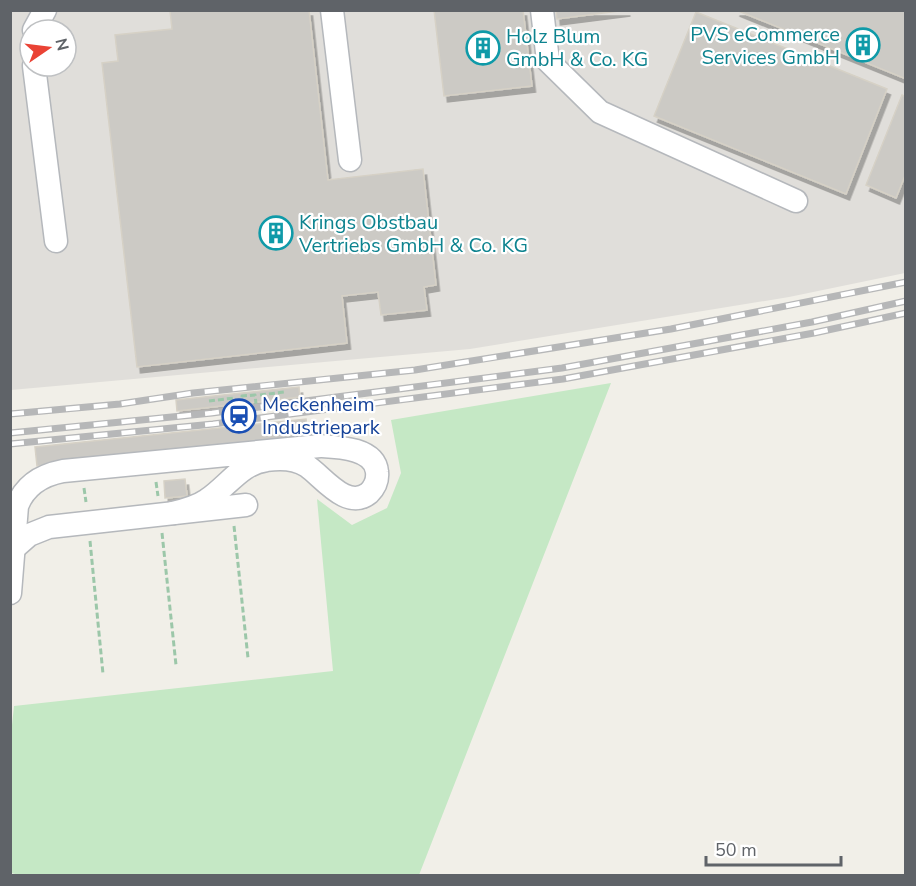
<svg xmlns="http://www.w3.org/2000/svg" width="916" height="886" viewBox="0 0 916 886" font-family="'Nunito Sans',sans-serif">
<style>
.industrial{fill:#e0deda;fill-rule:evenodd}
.green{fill:#c5e8c5}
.building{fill:#cccac5;stroke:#d6d1c6;stroke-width:1.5;filter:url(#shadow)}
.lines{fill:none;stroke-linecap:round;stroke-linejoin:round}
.minor-casing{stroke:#b5b8bc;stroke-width:25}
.path{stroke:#9cc7a9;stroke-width:3;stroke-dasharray:6 3;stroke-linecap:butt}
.minor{stroke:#fff;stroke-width:22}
.rail-casing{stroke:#b6b7b8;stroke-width:7}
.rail{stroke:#fff;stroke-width:4.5;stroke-dasharray:14;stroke-linecap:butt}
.labels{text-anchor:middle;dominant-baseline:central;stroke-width:4.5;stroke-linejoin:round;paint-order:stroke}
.culture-label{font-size:20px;fill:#0d838f;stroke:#fff;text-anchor:start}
.transit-label{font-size:20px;fill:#164399;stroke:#fff;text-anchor:start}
</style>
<defs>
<filter id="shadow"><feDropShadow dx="3.5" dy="6" stdDeviation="0" flood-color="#0004"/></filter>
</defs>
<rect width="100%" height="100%" fill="#f1efe8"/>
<path class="industrial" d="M11,11H905V273L789,297L470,349L11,390ZM30,30H66V66H30Z"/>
<polygon class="green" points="611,383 419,875 24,876 11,873 10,744 14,706 333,671 317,499 352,525 387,508 401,473 391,420"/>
<g class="building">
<polygon points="178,10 309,10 328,180 423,169 436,285 424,287 427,310 381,315 378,292 342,296 347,343 137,367 102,63 118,61 115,35 172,29 170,11"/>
<polygon points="434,10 523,10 532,86 444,96"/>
<polygon points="556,10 627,10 557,19"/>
<polygon points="736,10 906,10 906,79"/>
<polygon points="696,12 887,89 846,194 654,116"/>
<polygon points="902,95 906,97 906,173 896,198 866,185"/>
<polygon points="299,387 300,397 177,411 176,400"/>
<polygon points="306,419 308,438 37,466 35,447"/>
<polygon points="185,479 187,496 165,498 164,481"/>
</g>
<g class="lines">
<g class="minor-casing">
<g id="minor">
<polyline points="332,10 350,160"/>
<polyline points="542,10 548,61 600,112 796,201"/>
<polyline points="34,30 45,10"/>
<polyline points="34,66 56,241"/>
<polyline points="13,549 29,535 49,527 246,505"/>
<path d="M10,593L17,506C25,485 42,475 63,471L320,446C338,447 375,448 377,472C378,481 375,487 369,493C347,511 323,477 307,466C296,459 280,458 267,460C241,463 228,486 207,500C197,507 185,510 173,513"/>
</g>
</g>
<g class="path">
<polyline points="260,395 284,392"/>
<polyline points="209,401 234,398"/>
<polyline points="243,406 242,396 255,395 256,404"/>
<polyline points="156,482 158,496"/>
<polyline points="84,488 86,502"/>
<polyline points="234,526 248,658"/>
<polyline points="162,533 176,665"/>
<polyline points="90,541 103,674"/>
</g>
<use href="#minor" class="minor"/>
<g class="rail-casing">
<g id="rail">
<polyline points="10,414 120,404 193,393 415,370 671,329 906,282"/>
<polyline points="10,433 212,413 562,368 812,322 906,301"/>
<polyline points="10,444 213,424 563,379 814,333 906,313"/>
</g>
</g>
<use href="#rail" class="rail"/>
</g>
<defs>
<g id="building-ring" transform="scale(1.725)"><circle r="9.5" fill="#fff" stroke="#0f9aa8" stroke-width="1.5"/><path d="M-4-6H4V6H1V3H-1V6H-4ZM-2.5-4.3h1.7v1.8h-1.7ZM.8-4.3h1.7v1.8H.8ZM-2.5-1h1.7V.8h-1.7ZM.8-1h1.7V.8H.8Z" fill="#0f9aa8"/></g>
<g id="station-ring" transform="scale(1.725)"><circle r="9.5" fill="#fff" stroke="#1a4fb4" stroke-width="1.5"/><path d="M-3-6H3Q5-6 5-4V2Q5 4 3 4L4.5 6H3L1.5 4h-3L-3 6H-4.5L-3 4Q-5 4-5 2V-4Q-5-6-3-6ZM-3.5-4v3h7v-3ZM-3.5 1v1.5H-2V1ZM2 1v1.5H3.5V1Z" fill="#1a4fb4"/></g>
</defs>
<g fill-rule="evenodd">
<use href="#building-ring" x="863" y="45"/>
<use href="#building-ring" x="483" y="48"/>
<use href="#building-ring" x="276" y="233"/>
<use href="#station-ring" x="239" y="416"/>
</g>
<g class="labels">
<g class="culture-label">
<text x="840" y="34" text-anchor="end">PVS eCommerce<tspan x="840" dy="23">Services GmbH</tspan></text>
<text x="506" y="36">Holz Blum<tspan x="506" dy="23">GmbH &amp; Co. KG</tspan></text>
<text x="299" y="222">Krings Obstbau<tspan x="299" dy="23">Vertriebs GmbH &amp; Co. KG</tspan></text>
</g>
<g class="transit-label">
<text x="262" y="404">Meckenheim<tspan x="262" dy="23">Industriepark</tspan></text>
</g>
</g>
<rect width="916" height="886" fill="none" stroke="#5f6368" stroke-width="24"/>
<g transform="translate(48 48) rotate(76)"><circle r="28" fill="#ffffff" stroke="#bfc1c3" stroke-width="1.5"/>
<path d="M0-4.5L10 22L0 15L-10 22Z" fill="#ea4335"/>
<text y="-9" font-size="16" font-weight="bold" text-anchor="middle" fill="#5f6368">N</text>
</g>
<path d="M706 856v9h135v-9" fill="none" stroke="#5f6368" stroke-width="3"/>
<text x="715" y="856" font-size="18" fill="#5f6368" stroke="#ffffff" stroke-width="4.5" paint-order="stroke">50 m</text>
</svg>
